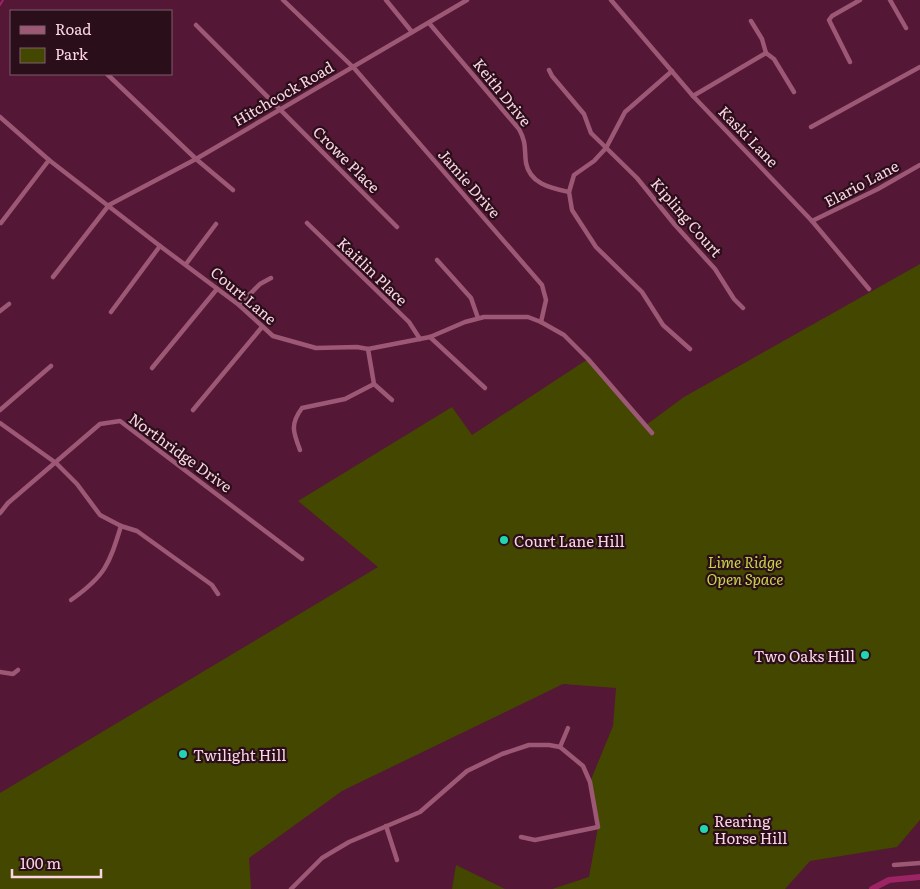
<svg xmlns="http://www.w3.org/2000/svg" width="920" height="889" viewBox="0 0 920 889" font-family="Literata,serif">
<style>
.green{fill:#434700}
.lines{fill:none;stroke-linecap:round;stroke-linejoin:round}
.stream{stroke:#9d2464;stroke-width:2}
.canal{stroke:#9d2464;stroke-width:6}
.street{stroke:#9c5875;stroke-width:4.5}
.poi-dot{fill:#23d5af;stroke:#2a0f1b;stroke-width:2}
.labels{text-anchor:middle;dominant-baseline:central;stroke-width:4.5;stroke-linejoin:round;paint-order:stroke}
.street-label{font-size:15px;fill:#fcd4e3;stroke:#2a0f1b}
.poi-label{font-size:15px;fill:#fcd4e3;stroke:#2a0f1b;text-anchor:start}
.park-label{font-size:15px;font-style:italic;fill:#cad44b;stroke:#2a0f1b}
</style>
<rect width="100%" height="100%" fill="#541735"/>
<g class="green">
<polygon points="920,264 920,820 897,847 810,861 785,889 552,889 589,877 598,827 590,782 613,726 616,688 563,684 342,791 249,858 251,889 0,889 0,793 378,567 298,501 452,407 472,435 588,359 646,425 684,397"/>
<polygon points="456,865 505,889 452,889"/>
</g>
<g class="lines">
<polyline class="stream" points="0,5 3,0"/>
<polyline class="canal" points="872,889 889,880 920,877"/>
<g class="street">
<polyline points="283,0 354,68 542,285 546,300 541,322"/>
<polyline points="386,0 412,32"/>
<polyline points="611,0 693,96 812,221 869,289"/>
<polyline points="890,0 906,28"/>
<polyline points="751,21 762,39 766,53"/>
<path d="M429,23L519,129C527,144 524,148 526,163C530,184 551,188 569,192"/>
<polyline points="196,25 397,227"/>
<polyline points="766,53 774,59 794,92"/>
<polyline points="850,62 829,20 832,16 860,0"/>
<polyline points="549,70 552,76 584,114 591,133 637,178 675,225 715,269 734,299 743,308"/>
<polyline points="672,71 625,112 606,148 594,161 574,175 569,192 572,210 596,247 642,292 663,325 690,349"/>
<polyline points="107,74 196,159 233,190"/>
<polyline points="693,96 766,53"/>
<polyline points="0,117 49,160 160,246 239,305 273,336 316,348 357,347 368,349 430,337 465,322 484,317 528,317 541,322 564,335 588,359 652,433"/>
<polyline points="811,127 920,67"/>
<polyline points="812,221 878,189 920,165"/>
<polyline points="1,223 49,160"/>
<polyline points="307,223 409,322 420,339"/>
<polyline points="437,260 471,298 478,318"/>
<polyline points="186,264 216,224"/>
<polyline points="53,277 109,205 196,159 467,0"/>
<polyline points="239,305 260,284 271,278"/>
<polyline points="0,311 9,304"/>
<polyline points="111,312 160,246"/>
<polyline points="430,337 485,388"/>
<polyline points="368,349 374,384 392,400"/>
<polyline points="152,368 217,289"/>
<polyline points="0,410 51,366"/>
<polyline points="193,410 262,327"/>
<polyline points="0,423 56,463 77,484 100,515 121,526 137,531 212,585 218,594"/>
<path d="M300,450C293,432 290,424 302,408L345,399L374,384"/>
<polyline points="0,513 8,503 100,424 120,421 302,559"/>
<path d="M71,600C105,576 109,565 121,526"/>
<polyline points="0,672 13,674 18,670"/>
<polyline points="560,747 568,728"/>
<polyline points="386,826 397,860"/>
<polyline points="894,865 920,863"/>
<polyline points="291,889 322,858 349,842 420,812 467,771 502,754 529,745 549,745 560,747 583,766 590,782 598,827 535,840 521,837"/>
</g>
</g>
<g class="poi-dot">
<circle cx="504" cy="540" r="5"/>
<circle cx="865" cy="655" r="5"/>
<circle cx="183" cy="754" r="5"/>
<circle cx="704" cy="829" r="5"/>
</g>
<g class="labels">
<g class="street-label">
<text transform="translate(503 92) rotate(51)">Keith Drive</text>
<text transform="translate(283 93) rotate(-30)">Hitchcock Road</text>
<text transform="translate(749 136) rotate(46)">Kaski Lane</text>
<text transform="translate(347 159) rotate(45)">Crowe Place</text>
<text transform="translate(470 183) rotate(49)">Jamie Drive</text>
<text transform="translate(861 183) rotate(-28)">Elario Lane</text>
<text transform="translate(687 217) rotate(49)">Kipling Court</text>
<text transform="translate(373 271) rotate(44)">Kaitlin Place</text>
<text transform="translate(244 295) rotate(40)">Court Lane</text>
<text transform="translate(181 452) rotate(36)">Northridge Drive</text>
</g>
<g class="poi-label">
<text x="514" y="540">Court Lane Hill</text>
<text x="855" y="655" text-anchor="end">Two Oaks Hill</text>
<text x="193" y="754">Twilight Hill</text>
<text x="714" y="820">Rearing<tspan x="714" dy="17">Horse Hill</tspan></text>
</g>
<g class="park-label">
<text x="745" y="561">Lime Ridge<tspan x="745" dy="17">Open Space</tspan></text>
</g>
</g>
<rect x="10" y="10" width="162" height="65" fill="#2a0f1b" stroke="#7e5e6b"/>
<rect x="20" y="26" width="25" height="8" fill="#9c5875" stroke="#7e5e6b"/>
<text x="55" y="35" font-size="15" fill="#fcd4e3">Road</text>
<rect x="20" y="48" width="25" height="15" fill="#434700" stroke="#7e5e6b"/>
<text x="55" y="60" font-size="15" fill="#fcd4e3">Park</text>
<path d="M12 869v8h89v-8" fill="none" stroke="#fcd4e3" stroke-width="2.5"/>
<text x="20" y="869" font-size="15" fill="#fcd4e3" stroke="#2a0f1b" stroke-width="4" paint-order="stroke">100 m</text>
</svg>
